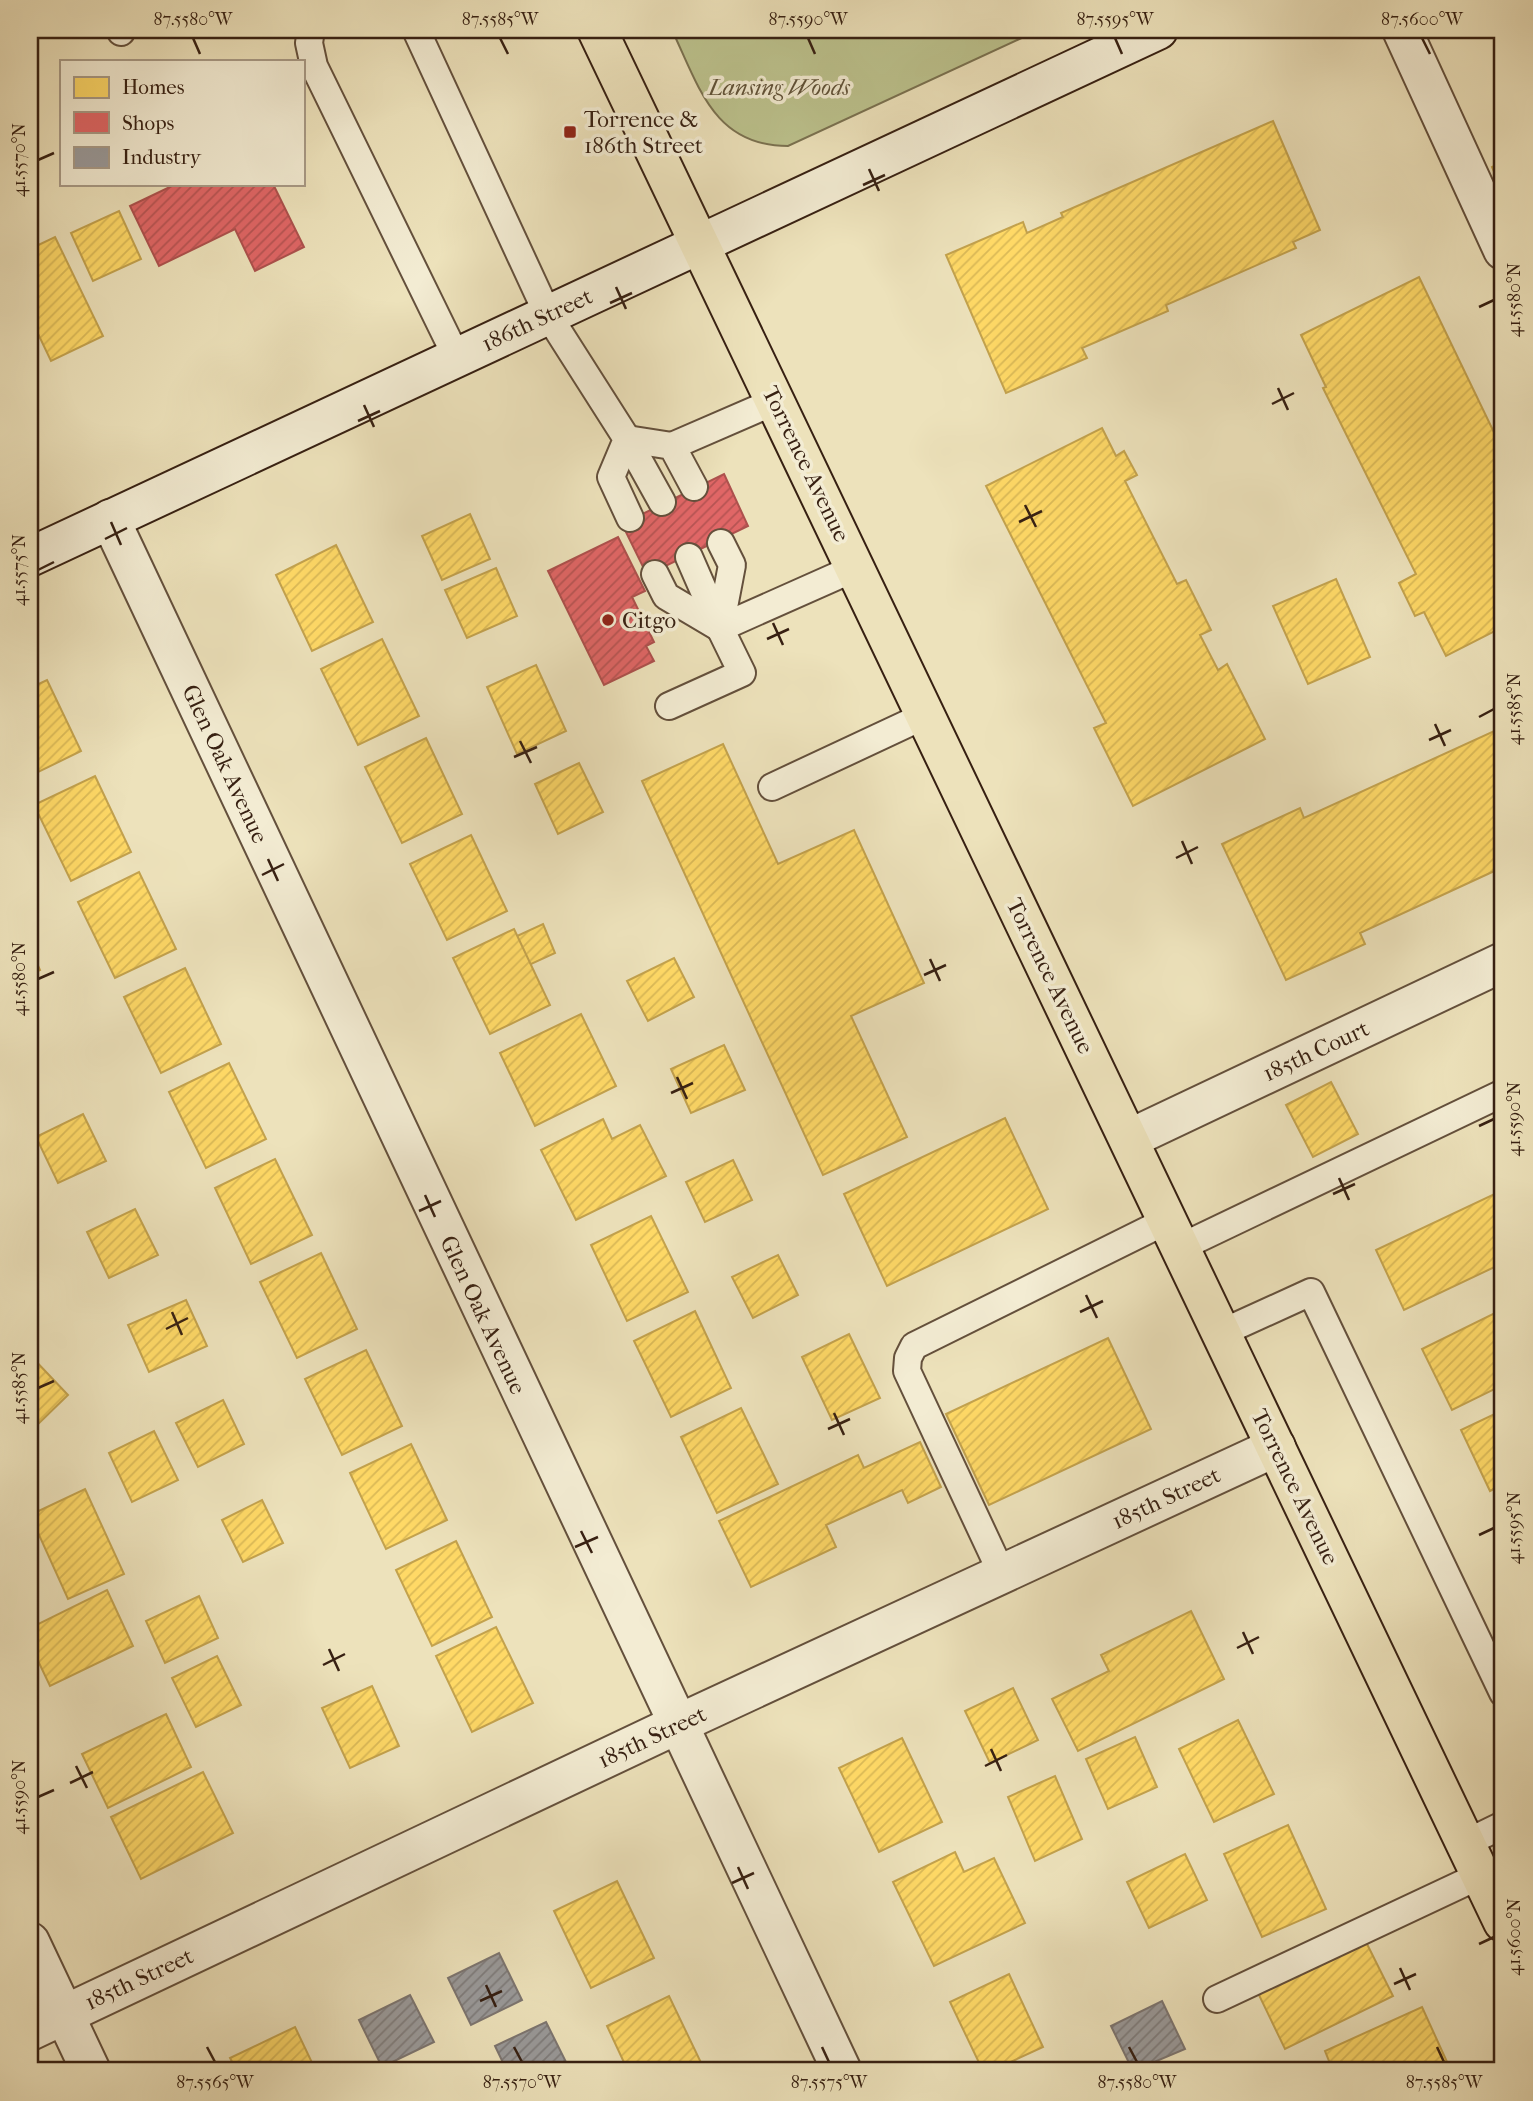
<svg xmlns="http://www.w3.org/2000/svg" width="1533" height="2101" viewBox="0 0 1533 2101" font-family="'IM FELL French Canon',serif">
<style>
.park{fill:#bcc28d;stroke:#7a7150;stroke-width:2}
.homes{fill:url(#homes-hatch);stroke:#c3a24d;stroke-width:2}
.shops{fill:url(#shops-hatch);stroke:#ad514d;stroke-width:2}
.industry{fill:url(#industry-hatch);stroke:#7c7570;stroke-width:2}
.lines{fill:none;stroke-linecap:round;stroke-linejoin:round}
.lane-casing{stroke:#64503c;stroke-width:30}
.street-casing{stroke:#64503c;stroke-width:42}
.secondary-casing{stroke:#372012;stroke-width:42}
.primary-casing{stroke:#372012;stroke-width:42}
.lane{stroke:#f3ecd3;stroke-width:26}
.street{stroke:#f3ecd3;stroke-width:38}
.secondary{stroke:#f3ecd3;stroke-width:38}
.primary{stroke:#ede2bb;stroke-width:38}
.ticks{fill:none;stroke:#372012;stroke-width:2.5}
.poi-dot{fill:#8f2418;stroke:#f3ecd3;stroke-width:2.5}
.labels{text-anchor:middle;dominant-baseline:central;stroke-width:7;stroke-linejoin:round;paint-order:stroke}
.park-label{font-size:23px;font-style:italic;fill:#5f5137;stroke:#f3ecd3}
.poi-label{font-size:23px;fill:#372012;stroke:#f3ecd3;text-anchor:start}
.street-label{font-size:23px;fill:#372012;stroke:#f3ecd3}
.neatline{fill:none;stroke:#372012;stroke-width:2.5}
.ticks-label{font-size:18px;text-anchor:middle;fill:#372012}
</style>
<defs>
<pattern id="homes-hatch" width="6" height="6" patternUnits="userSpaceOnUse" patternTransform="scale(1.75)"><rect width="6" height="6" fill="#ffd966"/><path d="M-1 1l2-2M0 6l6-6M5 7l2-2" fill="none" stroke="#dbba57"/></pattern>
<pattern id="shops-hatch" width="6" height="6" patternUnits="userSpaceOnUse" patternTransform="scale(1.75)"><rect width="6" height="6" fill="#e06666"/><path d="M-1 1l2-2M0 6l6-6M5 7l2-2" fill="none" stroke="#b65453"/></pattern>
<pattern id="industry-hatch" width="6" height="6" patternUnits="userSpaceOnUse" patternTransform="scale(1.75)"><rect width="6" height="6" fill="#999"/><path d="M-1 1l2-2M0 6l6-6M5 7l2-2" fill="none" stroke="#7e7c7b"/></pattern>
</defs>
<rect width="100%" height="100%" fill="#ede2bb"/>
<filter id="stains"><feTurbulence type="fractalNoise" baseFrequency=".00286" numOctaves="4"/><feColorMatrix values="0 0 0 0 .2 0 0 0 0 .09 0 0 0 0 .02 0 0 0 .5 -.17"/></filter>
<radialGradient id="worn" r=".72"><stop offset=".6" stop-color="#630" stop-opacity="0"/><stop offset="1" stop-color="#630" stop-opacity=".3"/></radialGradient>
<path class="park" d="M672,30H1039L788,146C714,146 699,87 672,30Z"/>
<g class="homes">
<polygon points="1273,121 1320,230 1293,242 1296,248 1166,305 1168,311 1082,348 1087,358 1006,393 946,255 1023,222 1027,233 1063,217 1061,213"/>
<polygon points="1503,162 1503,193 1492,167"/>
<polygon points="119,211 141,259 93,281 71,233"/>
<polygon points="55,237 103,336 51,361 30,317 30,249"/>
<polygon points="1419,277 1503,451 1503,627 1446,656 1424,612 1415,616 1399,583 1416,574 1323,388 1326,387 1301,335"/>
<polygon points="1102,428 1116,456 1124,451 1137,475 1125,481 1177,584 1186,580 1211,630 1200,635 1218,670 1227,664 1265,739 1133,806 1094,728 1106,723 986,486"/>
<polygon points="470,514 490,559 442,580 422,536"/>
<polygon points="336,545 373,622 312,651 276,575"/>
<polygon points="496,568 517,616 467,638 445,590"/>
<polygon points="1336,579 1370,657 1308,684 1273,606"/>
<polygon points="382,639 419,716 358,745 321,669"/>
<polygon points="536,665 566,731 517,754 487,687"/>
<polygon points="47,680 81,751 30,776 30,688"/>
<polygon points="1503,727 1503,867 1360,933 1365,944 1286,980 1222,844 1300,808 1304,818"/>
<polygon points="426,738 462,814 402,843 365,767"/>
<polygon points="723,744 778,864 854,830 924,983 851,1016 907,1137 823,1175 642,781"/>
<polygon points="579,763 603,812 558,834 535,784"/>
<polygon points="95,776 131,852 71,881 34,805"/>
<polygon points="471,835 507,911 447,940 410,864"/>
<polygon points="139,872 176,949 115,978 78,902"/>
<polygon points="543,924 555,953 529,965 517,936"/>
<polygon points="514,929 550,1005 490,1034 453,958"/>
<polygon points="30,948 40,970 30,975"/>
<polygon points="674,958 694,997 648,1021 627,981"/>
<polygon points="185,968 221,1044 161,1073 124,997"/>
<polygon points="581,1014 616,1086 535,1126 500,1053"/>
<polygon points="724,1045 745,1090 691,1113 671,1069"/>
<polygon points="229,1063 266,1139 206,1168 169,1092"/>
<polygon points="1331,1082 1358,1134 1313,1157 1286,1105"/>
<polygon points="83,1114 106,1161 58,1183 36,1137"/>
<polygon points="1005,1118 1048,1209 887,1286 844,1194"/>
<polygon points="603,1119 612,1139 640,1125 666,1176 576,1220 541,1150"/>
<polygon points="275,1159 312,1235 251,1264 215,1188"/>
<polygon points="733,1160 752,1200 705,1222 686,1182"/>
<polygon points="1503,1190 1503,1263 1404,1310 1376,1250"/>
<polygon points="135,1209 158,1255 109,1278 87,1232"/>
<polygon points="651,1216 688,1292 627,1321 591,1245"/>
<polygon points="321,1253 357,1329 297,1358 260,1282"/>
<polygon points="778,1255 798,1295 753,1318 732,1277"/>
<polygon points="186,1300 207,1346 149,1372 128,1325"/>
<polygon points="1503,1309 1503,1385 1452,1410 1422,1349"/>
<polygon points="695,1311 731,1388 671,1417 634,1341"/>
<polygon points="849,1334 880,1398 832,1420 802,1357"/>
<polygon points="1108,1338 1151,1429 989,1505 946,1414"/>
<polygon points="366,1350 402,1426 342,1455 305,1379"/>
<polygon points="30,1355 68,1395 30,1432"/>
<polygon points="223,1400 244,1444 198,1467 176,1423"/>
<polygon points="741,1408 778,1484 717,1513 681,1437"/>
<polygon points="1503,1410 1503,1484 1490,1491 1461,1430"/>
<polygon points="154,1431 178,1480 132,1502 109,1453"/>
<polygon points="920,1442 941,1487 908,1503 902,1490 826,1525 836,1547 751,1587 719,1521 858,1455 864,1468"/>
<polygon points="411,1444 447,1520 386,1549 350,1473"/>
<polygon points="85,1489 124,1574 68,1599 30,1515"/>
<polygon points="262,1500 283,1543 243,1562 222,1520"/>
<polygon points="456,1541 492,1617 432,1646 396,1570"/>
<polygon points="107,1590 133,1646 50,1686 30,1644 30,1628"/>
<polygon points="199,1596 218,1638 165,1663 146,1621"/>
<polygon points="1191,1611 1224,1679 1078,1751 1052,1699 1109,1671 1101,1655"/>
<polygon points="496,1627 533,1703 472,1732 436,1656"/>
<polygon points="217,1656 241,1705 196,1727 172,1678"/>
<polygon points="372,1686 399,1746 350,1768 322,1708"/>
<polygon points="1013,1688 1038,1740 990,1763 965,1711"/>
<polygon points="166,1714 191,1767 108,1808 82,1754"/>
<polygon points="1238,1720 1274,1794 1214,1822 1179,1749"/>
<polygon points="1135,1737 1157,1787 1108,1809 1086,1759"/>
<polygon points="902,1738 942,1822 879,1852 839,1768"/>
<polygon points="203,1772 233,1833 141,1879 111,1817"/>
<polygon points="1055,1776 1082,1839 1035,1861 1008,1797"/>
<polygon points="1288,1825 1326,1909 1262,1937 1224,1854"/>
<polygon points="955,1852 964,1872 994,1858 1025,1923 934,1966 893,1882"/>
<polygon points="1185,1854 1207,1900 1149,1928 1127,1882"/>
<polygon points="617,1881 654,1958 591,1988 554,1911"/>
<polygon points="1365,1940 1393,1996 1285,2049 1258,1993"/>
<polygon points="1009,1974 1043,2047 991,2071 983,2071 950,2002"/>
<polygon points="669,1996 705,2071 628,2071 607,2026"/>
<polygon points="1422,2007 1448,2064 1433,2071 1333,2071 1325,2051"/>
<polygon points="295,2027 316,2071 237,2071 230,2058"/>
</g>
<g class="shops">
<polygon points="176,184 273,184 304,247 255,271 235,229 159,266 130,206"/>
<polygon points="724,474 748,526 647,575 622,524"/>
<polygon points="618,537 645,591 632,597 654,642 646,646 654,661 604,685 548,571"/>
</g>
<g class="industry">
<polygon points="499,1953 522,2000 471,2025 448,1978"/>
<polygon points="410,1995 434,2042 382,2067 359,2020"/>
<polygon points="1162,2001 1185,2049 1133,2071 1111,2026"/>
<polygon points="546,2022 569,2068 563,2071 507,2071 495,2046"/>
</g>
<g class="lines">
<g class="lane-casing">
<g id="lane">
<polyline points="120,30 121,32"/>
<polyline points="311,30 309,43 314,66 457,358"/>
<polyline points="416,30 548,315 627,439 611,477 630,518"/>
<polyline points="627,439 672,446 694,487"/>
<polyline points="627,439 662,502"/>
<polyline points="672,446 776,401"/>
<polyline points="689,557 720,628 855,568"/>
<polyline points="655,574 666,596 720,628 732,565 721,543"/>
<polyline points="669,706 742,673 720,628"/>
<polyline points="772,787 926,715"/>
<polyline points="1181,1247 1503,1093"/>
<polyline points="1221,1333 1311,1292 1503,1693"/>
<polyline points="1002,1574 907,1371 908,1358 914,1346 1168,1220"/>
<polyline points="1466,1843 1503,1825"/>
<polyline points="1217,1999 1481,1875"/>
</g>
</g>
<g class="street-casing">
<g id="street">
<polyline points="1402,30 1503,250"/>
<polyline points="110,519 842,2071"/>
<polyline points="1129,1139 1503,962"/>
<polyline points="30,1942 91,2071"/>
<polyline points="30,2031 676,1725 1276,1447"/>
</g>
</g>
<g class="secondary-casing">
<polyline id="secondary" points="30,557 1158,30"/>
</g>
<g class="primary-casing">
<polyline id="primary" points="597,30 1503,1922"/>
</g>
<use href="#lane" class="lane"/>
<use href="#street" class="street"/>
<use href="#secondary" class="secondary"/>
<use href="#primary" class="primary"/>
</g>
<path class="ticks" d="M193,38L200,54M500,38L508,54M808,38L815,54M1115,38L1122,54M1422,38L1430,54M38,160L54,153M869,169L879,191M863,185L885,175M616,287L626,309M610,303L632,293M1479,307L1494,300M1278,388L1288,410M1272,404L1294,393M364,405L374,427M358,421L380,411M1025,505L1036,527M111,522L121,545M1019,522L1042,511M105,539L127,528M38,570L54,562M773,623L783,645M767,639L789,629M1479,717L1494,709M1435,724L1445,746M1429,740L1451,730M520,741L531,763M514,757L537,747M1182,841L1192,864M1176,858L1198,847M268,859L278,881M262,875L284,864M930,959L940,981M924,975L946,965M38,979L54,972M677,1077L687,1099M671,1093L693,1083M1479,1126L1494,1119M1339,1178L1349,1200M1333,1194L1355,1184M425,1195L435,1217M419,1211L441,1201M1086,1295L1097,1318M172,1312L182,1335M1080,1312L1103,1301M166,1329L188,1318M38,1388L54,1381M834,1413L844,1435M828,1429L850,1419M581,1531L592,1553M1479,1535L1494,1528M575,1547L598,1537M1243,1632L1253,1654M1237,1648L1259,1637M329,1649L339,1671M323,1665L345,1654M991,1749L1001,1771M76,1766L87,1788M985,1766L1007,1755M70,1783L93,1772M38,1797L54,1790M738,1867L748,1889M732,1883L754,1873M1479,1944L1494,1937M1400,1968L1410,1990M1394,1984L1416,1974M486,1985L496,2007M480,2001L502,1991M207,2047L215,2062M514,2047L522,2062M822,2047L829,2062M1129,2047L1137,2062M1437,2047L1444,2062"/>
<g class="poi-dot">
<rect x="563" y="125" width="14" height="14" rx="3.5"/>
<circle cx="608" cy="620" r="7"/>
</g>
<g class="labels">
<g class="park-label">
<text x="779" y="87">Lansing Woods</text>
</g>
<g class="poi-label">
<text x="584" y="119">Torrence &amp;<tspan x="584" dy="26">186th Street</tspan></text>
<text x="622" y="620">Citgo</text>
</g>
<g class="street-label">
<text transform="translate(537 320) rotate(-25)">186th Street</text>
<text transform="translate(806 464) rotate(64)">Torrence Avenue</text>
<text transform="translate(225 764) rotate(65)">Glen Oak Avenue</text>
<text transform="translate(1050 976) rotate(64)">Torrence Avenue</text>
<text transform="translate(1316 1051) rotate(-25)">185th Court</text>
<text transform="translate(483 1315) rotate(65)">Glen Oak Avenue</text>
<text transform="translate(1295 1487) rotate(64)">Torrence Avenue</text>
<text transform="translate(1166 1498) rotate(-25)">185th Street</text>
<text transform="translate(652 1737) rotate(-25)">185th Street</text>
<text transform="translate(139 1979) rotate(-25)">185th Street</text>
</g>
</g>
<rect width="1533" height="2101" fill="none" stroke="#ede2bb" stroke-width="77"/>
<rect x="60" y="60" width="245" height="126" fill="#f3ecd3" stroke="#a89a86" stroke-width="2"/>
<rect x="74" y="77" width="35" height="21" fill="#ffd966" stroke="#a89a86" stroke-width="2"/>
<text x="122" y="94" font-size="21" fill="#372012">Homes</text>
<rect x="74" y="112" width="35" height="21" fill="#e06666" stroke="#a89a86" stroke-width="2"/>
<text x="122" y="130" font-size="21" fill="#372012">Shops</text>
<rect x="74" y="147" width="35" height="21" fill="#999999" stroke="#a89a86" stroke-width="2"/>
<text x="122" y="164" font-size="21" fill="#372012">Industry</text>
<rect x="38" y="38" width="1456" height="2024" class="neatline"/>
<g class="ticks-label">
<text x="193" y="25">87.5580°W</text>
<text x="500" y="25">87.5585°W</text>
<text x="808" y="25">87.5590°W</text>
<text x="1115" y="25">87.5595°W</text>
<text x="1422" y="25">87.5600°W</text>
<text transform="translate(19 160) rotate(-90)" y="6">41.5570°N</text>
<text transform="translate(1514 300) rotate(-90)" y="6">41.5580°N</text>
<text transform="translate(19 570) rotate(-90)" y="6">41.5575°N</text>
<text transform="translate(1514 709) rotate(-90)" y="6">41.5585°N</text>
<text transform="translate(19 979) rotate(-90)" y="6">41.5580°N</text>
<text transform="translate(1514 1119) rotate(-90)" y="6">41.5590°N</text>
<text transform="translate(19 1388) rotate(-90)" y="6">41.5585°N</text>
<text transform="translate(1514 1528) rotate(-90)" y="6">41.5595°N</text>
<text transform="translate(19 1797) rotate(-90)" y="6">41.5590°N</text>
<text transform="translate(1514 1937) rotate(-90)" y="6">41.5600°N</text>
<text x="215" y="2088">87.5565°W</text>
<text x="522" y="2088">87.5570°W</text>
<text x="829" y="2088">87.5575°W</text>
<text x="1137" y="2088">87.5580°W</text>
<text x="1444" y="2088">87.5585°W</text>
</g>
<rect width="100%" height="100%" filter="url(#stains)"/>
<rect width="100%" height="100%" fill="url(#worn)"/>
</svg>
